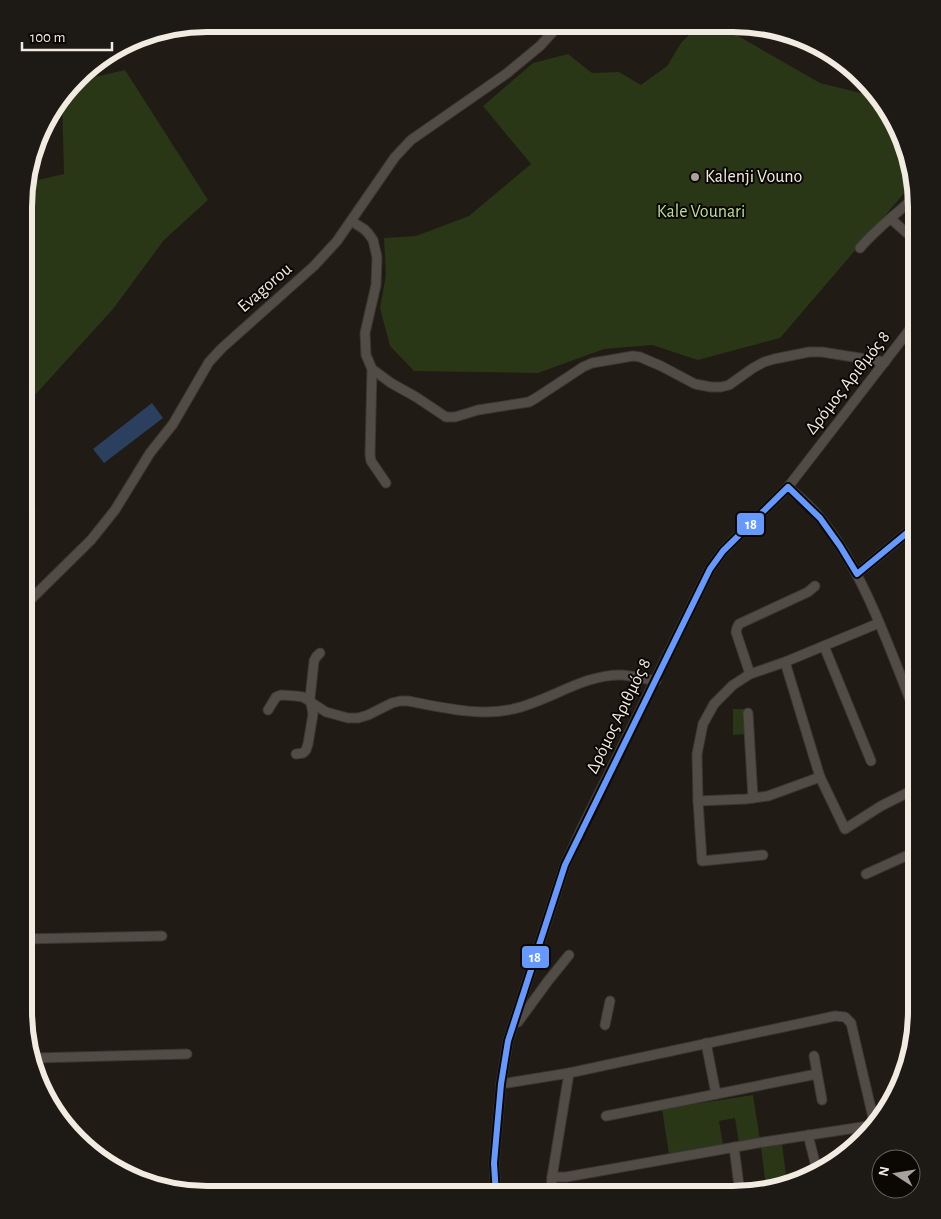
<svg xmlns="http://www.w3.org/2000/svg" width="941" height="1219" viewBox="0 0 941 1219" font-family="'Alegreya Sans',sans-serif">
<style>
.green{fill:#293716}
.water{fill:#2b3f5f}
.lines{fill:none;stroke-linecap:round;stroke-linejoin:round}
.minor-casing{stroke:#3b3733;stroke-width:11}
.minor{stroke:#514d46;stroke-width:9}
.bus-1-casing{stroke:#0b0703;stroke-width:10}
.bus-1{stroke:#69f;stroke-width:6}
.poi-dot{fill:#a8a29a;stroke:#0b0703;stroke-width:2}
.labels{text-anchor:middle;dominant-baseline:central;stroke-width:4;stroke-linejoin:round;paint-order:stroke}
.poi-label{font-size:18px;fill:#f2ebe2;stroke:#0b0703;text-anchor:start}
.park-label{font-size:18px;fill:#bcde9a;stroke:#0b0703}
.street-label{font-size:18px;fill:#f2ebe2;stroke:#0b0703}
.rim{fill:none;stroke:#f2ebe2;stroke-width:6}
.line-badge{stroke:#0b0703;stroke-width:2}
.badge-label{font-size:14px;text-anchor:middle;font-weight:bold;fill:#fff}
</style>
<rect width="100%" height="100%" fill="#201b14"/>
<g class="green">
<polygon points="711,25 719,25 820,83 873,96 898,126 912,184 780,338 698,360 652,345 604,349 538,373 414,371 390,346 380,308 386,275 384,238 416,236 469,216 531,164 483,106 533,63 568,54 592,73 619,72 641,85 667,66 681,43 695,29"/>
<polygon points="125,70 208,200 164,240 113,309 25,406 25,207 29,207 34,181 64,174 62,99 77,81"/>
<polygon points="733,709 746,709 746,734 733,735"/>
<polygon points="753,1095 760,1140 739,1143 735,1118 719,1121 723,1145 669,1154 662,1109"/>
<polygon points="782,1144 787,1183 766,1187 761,1147"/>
</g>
<polygon class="water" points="152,403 163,418 104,463 93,449"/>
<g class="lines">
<g class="minor-casing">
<g id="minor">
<polyline points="891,219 909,235 917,240"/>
<polyline points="351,221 364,229 368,233 373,240 377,257 376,285 365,333 366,355 372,369 370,455 371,461 386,483"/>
<path d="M860,248C876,229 896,214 915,197"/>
<polyline points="372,369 391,383 416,397 446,417 455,417 478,410 529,402 536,398 583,367 592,363 633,356 640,357 661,366 695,384 711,387 721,387 729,385 753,368 764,362 774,359 809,352 822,352 885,362"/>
<path d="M788,487C799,497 812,507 821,519C866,575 890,651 917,717"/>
<polyline points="857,574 908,532 917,522"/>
<polyline points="25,605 91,540 115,510 150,453 173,424 209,362 222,348 314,266 337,241 395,157 411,140 506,74 540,46 559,25"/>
<polyline points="824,646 871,761"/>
<polyline points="785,662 820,777 845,829 881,806 917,788"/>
<polyline points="750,674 736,632 737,628 739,624 808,592 815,586"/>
<path d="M268,710L276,697L281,695L296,696L303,697L326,712L348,718H358L368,715L392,703L400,701H408C441,707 480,717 513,709C550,701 583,674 622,675C633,676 645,679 656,681"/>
<polyline points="748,713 753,798"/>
<polyline points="296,754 303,753 306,750 308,744 313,714 310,698 314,661 316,657 320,653"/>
<polyline points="698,801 746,799 768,796 820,777"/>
<polyline points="911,854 917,868"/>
<polyline points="763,855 702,861 698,801 697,754 703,724 714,704 733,685 750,674 785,662 879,623"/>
<polyline points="866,874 917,851"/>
<polyline points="24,939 162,936"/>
<polyline points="518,1022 548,981 569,955"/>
<polyline points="605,1025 610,1001"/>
<polyline points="706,1043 716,1094"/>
<polyline points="814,1056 822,1100"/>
<polyline points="35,1058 187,1054"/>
<polyline points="501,1084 569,1073 835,1016 845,1017 851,1023 875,1126"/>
<polyline points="606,1116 817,1074"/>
<polyline points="808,1135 818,1174"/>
<polyline points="734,1147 740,1194"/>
<polyline points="552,1177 566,1177 764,1142 875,1125"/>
<polyline points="496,1195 494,1163 501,1084 508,1041 565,865 582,828 710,569 723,551 788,487 917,320"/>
<polyline points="551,1195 552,1177 569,1073"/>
</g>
</g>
<use href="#minor" class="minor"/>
<g class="bus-1-casing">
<polyline id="bus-1" points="496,1195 494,1163 501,1084 508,1041 565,865 710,569 723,551 788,487 820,518 840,546 857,574 908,532 917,522"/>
</g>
<use href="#bus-1" class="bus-1"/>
</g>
<circle class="poi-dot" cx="695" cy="177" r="5"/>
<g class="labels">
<g class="poi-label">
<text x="705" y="177">Kalenji Vouno</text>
</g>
<g class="park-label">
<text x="701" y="212">Kale Vounari</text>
</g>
<g class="street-label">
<text transform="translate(265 288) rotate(-41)">Evagorou</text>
<text transform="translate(848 383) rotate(-52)">Δρόμος Αριθμός 8</text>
<text transform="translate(619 716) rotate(-64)">Δρόμος Αριθμός 8</text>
</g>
</g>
<path d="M0 0H941V1219H0ZM207 32H733A175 175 0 0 1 908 207V1011A175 175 0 0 1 733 1186H207A175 175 0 0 1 32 1011V207A175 175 0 0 1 207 32Z" fill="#1d1915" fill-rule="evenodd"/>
<path class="rim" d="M207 32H733A175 175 0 0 1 908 207V1011A175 175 0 0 1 733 1186H207A175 175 0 0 1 32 1011V207A175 175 0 0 1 207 32Z"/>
<g class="line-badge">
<rect x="736" y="512" width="29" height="24" rx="5" fill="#69f"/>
<rect x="521" y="945" width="29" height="24" rx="5" fill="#69f"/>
</g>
<g class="badge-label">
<text x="751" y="529">18</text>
<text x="535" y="962">18</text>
</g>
<g transform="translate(896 1174) rotate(282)"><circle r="24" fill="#0b0703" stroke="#67625c"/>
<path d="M0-4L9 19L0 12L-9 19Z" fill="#a8a29a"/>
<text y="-8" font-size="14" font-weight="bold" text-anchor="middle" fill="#f2ebe2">N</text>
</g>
<path d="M22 42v8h90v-8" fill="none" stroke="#f2ebe2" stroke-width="2.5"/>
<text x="30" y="42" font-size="15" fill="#f2ebe2" stroke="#0b0703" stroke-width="4" paint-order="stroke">100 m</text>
</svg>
